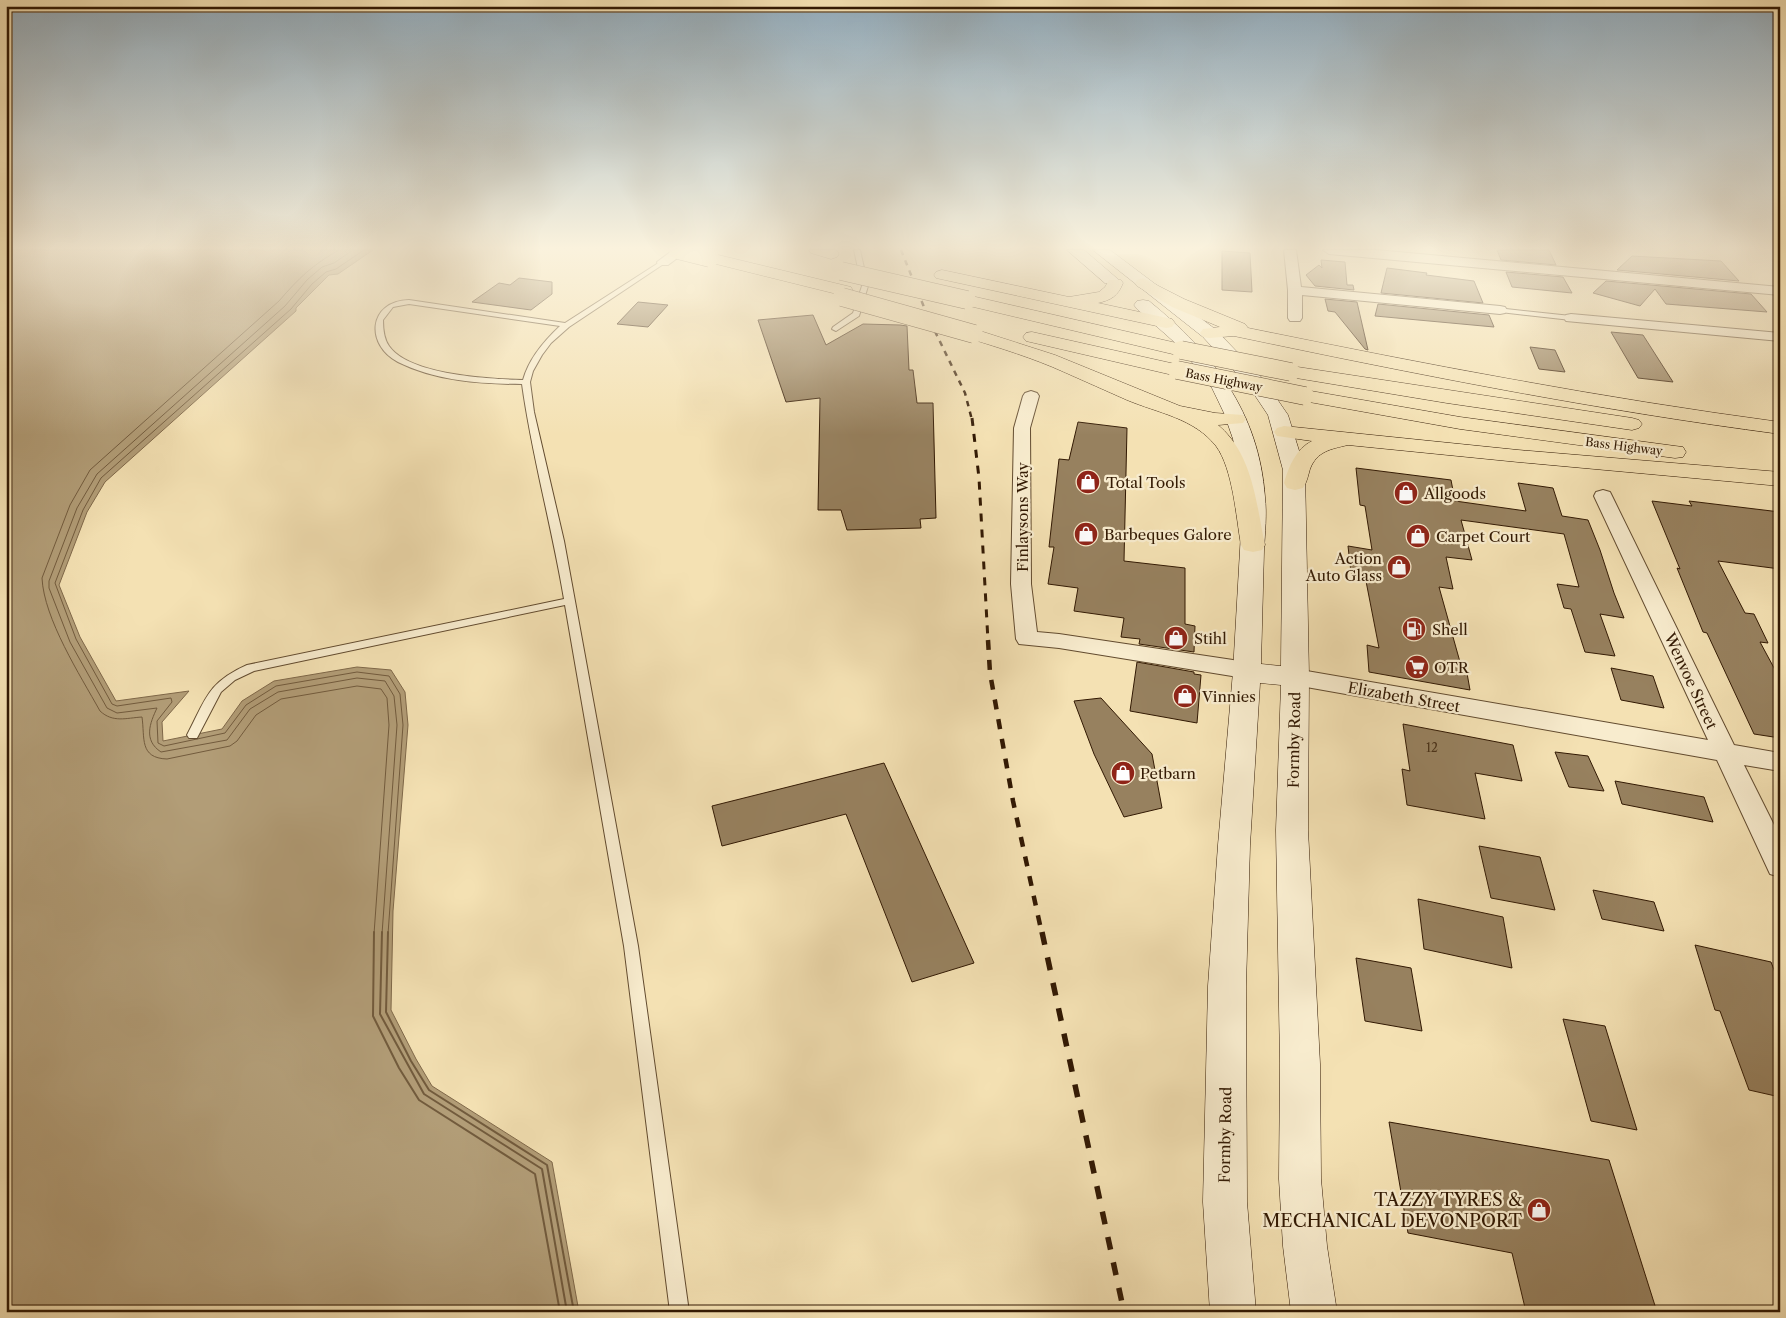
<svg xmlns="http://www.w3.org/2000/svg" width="1786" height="1318" viewBox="0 0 1786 1318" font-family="'Libre Caslon Text',serif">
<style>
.water{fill:#b29d77;stroke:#7f6849}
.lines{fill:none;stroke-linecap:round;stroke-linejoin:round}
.shore-far1{stroke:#725b3d;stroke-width:1}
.shore{stroke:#725b3d;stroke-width:2}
.building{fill:#97815f;stroke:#321903}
.service-casing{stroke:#624b2f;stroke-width:2}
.minor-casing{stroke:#624b2f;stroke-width:2}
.secondary-casing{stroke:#321903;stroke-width:1}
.motorway-casing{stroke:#321903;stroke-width:1}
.service{fill:#f8ecce;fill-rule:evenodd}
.minor{fill:#f8ecce;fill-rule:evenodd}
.secondary{fill:#f8ecce;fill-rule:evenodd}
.motorway{fill:#f4e1b3;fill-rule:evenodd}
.rail-far3{stroke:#321903;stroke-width:2.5;stroke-dasharray:5.5 5.5;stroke-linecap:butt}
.rail-far2{stroke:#321903;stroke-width:3;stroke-dasharray:8 8;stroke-linecap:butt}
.rail-far1{stroke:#321903;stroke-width:4.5;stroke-dasharray:10 10;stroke-linecap:butt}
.rail{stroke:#321903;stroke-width:5.5;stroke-dasharray:13 13;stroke-linecap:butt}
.motorway-bridge-casing{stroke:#321903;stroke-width:19;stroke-linecap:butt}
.motorway-bridge{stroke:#f4e1b3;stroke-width:18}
.labels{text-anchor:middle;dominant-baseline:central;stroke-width:4.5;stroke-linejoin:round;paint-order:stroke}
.far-street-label{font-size:12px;fill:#321903;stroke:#f8ecce}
.number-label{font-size:12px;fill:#4b331a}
.poi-label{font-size:15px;fill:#321903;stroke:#f8ecce;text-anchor:start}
.street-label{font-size:15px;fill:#321903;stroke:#f8ecce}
.near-poi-label{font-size:18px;fill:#321903;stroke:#f8ecce;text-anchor:end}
</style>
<rect width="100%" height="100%" fill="#f4e1b3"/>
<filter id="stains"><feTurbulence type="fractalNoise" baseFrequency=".004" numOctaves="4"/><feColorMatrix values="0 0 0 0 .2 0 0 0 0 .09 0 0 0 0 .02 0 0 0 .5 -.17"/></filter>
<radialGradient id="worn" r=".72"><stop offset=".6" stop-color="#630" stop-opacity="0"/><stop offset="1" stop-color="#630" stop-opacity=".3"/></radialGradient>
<polygon class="water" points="6,250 373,250 338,274 329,275 296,308 296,311 105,482 87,512 59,585 80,637 116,701 189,691 162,722 163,741 222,729 242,701 274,681 357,667 391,670 405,692 408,725 393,911 391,1010 416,1059 432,1086 552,1162 579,1312 6,1312"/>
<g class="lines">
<g class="shore-far1">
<path d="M339,250C312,265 299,278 279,301L90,470L70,505L42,578C44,619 80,675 100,711C113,723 126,718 142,717C145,738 139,758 167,759L230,746L237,741L256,715L281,699L357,686L381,689L387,698L389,725L374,934"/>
<path d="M353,250L334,263L322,267L307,280L285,306L97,474L77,508L49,581V588L70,642L107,708L117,713L157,708C150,723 143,740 161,752L227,740L250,709L278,692L357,678L385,681L394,696L397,725L382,934"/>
<polyline points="197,739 164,746 158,743 157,721 172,702 171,698 117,706 112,704 76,639 55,583 83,510 101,478 291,309 312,284 326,272 336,269 364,250"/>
<polyline points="197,739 225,733 246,705 276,686 357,672 389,676 400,694 403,725 388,934"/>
</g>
<g class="shore">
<polyline points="374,932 373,1016 399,1068 419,1100 535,1174 560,1312"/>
<polyline points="382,932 380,1014 424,1094 542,1169 567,1312"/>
<polyline points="388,932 386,1012 411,1061 429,1090 547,1165 574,1312"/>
</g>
</g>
<g class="building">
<polygon points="1497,250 1549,250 1556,265 1501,260"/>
<polygon points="1222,251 1250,253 1252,292 1222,290"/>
<polygon points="1632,256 1721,261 1739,281 1617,270"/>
<polygon points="1321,260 1345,262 1347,285 1353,285 1354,290 1315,286 1306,275 1319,265 1322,268"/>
<polygon points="1387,268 1427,273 1426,275 1474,281 1483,303 1381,293"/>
<polygon points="1506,272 1563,277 1572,293 1512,287"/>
<polygon points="519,278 552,282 552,294 531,310 472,302 499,283 510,285"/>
<polygon points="1606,281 1751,294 1767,312 1666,304 1655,289 1640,306 1593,293"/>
<polygon points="1325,299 1357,302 1368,350 1365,349 1335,312 1328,311"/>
<polygon points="638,302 668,305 648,327 617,324"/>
<polygon points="1378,304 1489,315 1494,327 1375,316"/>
<polygon points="813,315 826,345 863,324 900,325 907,326 909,370 913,370 917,403 933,403 936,518 920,519 921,528 847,530 841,510 818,510 820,398 786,402 758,320"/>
<polygon points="1611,332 1643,335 1673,382 1638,378"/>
<polygon points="1530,347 1555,350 1565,372 1539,369"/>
<polygon points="1078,422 1127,428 1124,561 1185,568 1185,624 1195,626 1194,652 1139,644 1140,639 1121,637 1124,618 1074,611 1078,588 1048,584 1054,547 1049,547 1059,459 1069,460"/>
<polygon points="1356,468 1451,480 1455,501 1526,511 1518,483 1553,488 1562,516 1588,520 1600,550 1614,593 1624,618 1600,614 1615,656 1585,652 1571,609 1564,608 1557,584 1579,587 1564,534 1461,520 1472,560 1446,557 1453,589 1439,587 1460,662 1465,662 1470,690 1369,672 1367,645 1379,648 1365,576 1351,573 1348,546 1372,550 1365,506 1360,505"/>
<polygon points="1652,501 1692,506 1689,501 1780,512 1780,569 1718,561 1745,613 1754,614 1768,643 1760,642 1780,679 1780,738 1754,734 1707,633 1703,632 1677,568 1680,569"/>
<polygon points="1137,662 1194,672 1194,674 1201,675 1197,723 1130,711"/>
<polygon points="1611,668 1653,676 1664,708 1621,700"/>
<polygon points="1101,698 1152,754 1162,808 1124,817 1094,754 1074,701"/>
<polygon points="1403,724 1513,745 1522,781 1475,773 1485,819 1407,805 1402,769 1410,771"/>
<polygon points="1555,752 1588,756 1604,791 1569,787"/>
<polygon points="884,763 974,963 912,982 846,814 722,846 712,806"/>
<polygon points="1615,781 1704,797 1713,822 1622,804"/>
<polygon points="1479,846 1540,857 1555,910 1491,898"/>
<polygon points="1593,890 1654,902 1664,931 1602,919"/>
<polygon points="1418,899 1503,917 1512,968 1424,949"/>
<polygon points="1695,945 1771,962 1780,985 1780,1097 1749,1090 1720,1011 1715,1010"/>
<polygon points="1356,958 1411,968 1422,1031 1365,1021"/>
<polygon points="1563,1019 1605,1026 1637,1130 1591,1121"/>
<polygon points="1389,1122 1609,1160 1657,1312 1526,1312 1512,1253 1408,1233"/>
</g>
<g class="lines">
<g class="service-casing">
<g id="service">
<polygon points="854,250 860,250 868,286 859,316 836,331 832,329 833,327 853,313 862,286"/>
<path d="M663,260L666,262L665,263L569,327L551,343L542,355L533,371L530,382L534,412L564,541L638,946L689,1312H670L624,946L565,605L254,671L235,680L221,692L197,738H189L187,735C206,699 207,683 247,665L564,599C552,527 532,456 522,384C481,384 436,381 398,362C365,345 368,301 409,300L565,323ZM409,304L560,326C544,341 529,358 523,380C490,379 409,375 389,346C384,339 383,329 383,320L393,307Z"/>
<polygon points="1497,308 1571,316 1575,318 1571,320 1500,312 1496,310"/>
</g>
</g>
<g class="minor-casing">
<g id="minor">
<polygon points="673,250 688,250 668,265 658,265 657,262"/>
<polygon points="1284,250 1296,250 1301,287 1500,306 1505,307 1507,310 1505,313 1500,314 1302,295 1302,318 1300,321 1290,321 1288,318 1288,290"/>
<polygon points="1323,250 1376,250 1780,287 1780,295 1329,254"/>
<polygon points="1571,314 1780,333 1780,341 1566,321 1564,318 1566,315"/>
<polygon points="1031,391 1037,393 1039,396 1030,428 1031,584 1037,632 1059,634 1233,660 1255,667 1258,672 1255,677 1247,680 1232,676 1059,648 1019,644 1016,639 1011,584 1014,428 1023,396 1025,393"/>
<polygon points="1603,490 1610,492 1612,496 1734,745 1780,753 1780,771 1744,765 1780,837 1780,877 1770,874 1717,760 1295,685 1287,683 1284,677 1287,671 1295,669 1708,740 1594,496 1596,492"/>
</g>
</g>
<g class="secondary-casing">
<g id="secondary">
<polygon points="1067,250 1084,250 1119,280 1117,283 1105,283"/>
<path d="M1093,250H1110L1215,329L1264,380L1288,415L1305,470L1309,677L1308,830L1320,1064L1321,1179L1327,1246L1337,1312H1291L1283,1246L1279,1179L1280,1064L1276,830L1281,685L1260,683L1250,845L1246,986L1247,1202L1256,1312H1210L1203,1202L1208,986L1218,845L1233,672L1243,498L1239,467L1233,439L1224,413L1212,388L1181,348L1137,309L1134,305L1137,301L1143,300L1149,301C1213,353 1259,412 1265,497C1267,514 1265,533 1264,550C1263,588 1262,626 1261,664L1281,666L1283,470L1268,415L1250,388L1203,337Z"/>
</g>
</g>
<g class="motorway-casing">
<g id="motorway">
<polygon points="809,250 836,250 839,254 837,257 831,259 811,253"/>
<polygon points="710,253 851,287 853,291 851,295 845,296 704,261 702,258 704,255"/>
<path d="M942,270L1069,297L1099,292L1105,287L1109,280H1121L1123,283C1118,296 1111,300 1098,303L1172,319L1175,323L1172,327L1166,328L936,278L934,275L936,272Z"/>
<path d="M1143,278L1184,299L1245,324L1248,328C1424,364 1601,398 1780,422V434C1596,410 1415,374 1234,336L1209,338L1203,337L1200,333L1203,329L1220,327L1172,307L1137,286L1135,283L1137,280Z"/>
<polygon points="967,295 1181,344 1188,346 1190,350 1188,354 1181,356 961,304 959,300 961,296"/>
<path d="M974,329L1055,355L1180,406L1215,413L1243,415L1246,419L1243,423L1218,425C1253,454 1256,503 1265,545L1262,550L1253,552L1244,550L1241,545C1236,517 1233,469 1216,446C1194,418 1158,413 1127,400C1106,391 1085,381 1064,372C1033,358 1000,348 968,338L965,334L968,330Z"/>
<polygon points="1032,332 1184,366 1187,370 1184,374 1177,376 1026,341 1023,337 1026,333"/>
<polygon points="1291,366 1632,418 1639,420 1642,424 1639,428 1632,430 1447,403 1284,376 1281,372 1284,368"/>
<polygon points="1305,390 1460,417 1675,446 1683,447 1686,452 1683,457 1675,458 1460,429 1298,400 1295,396 1298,392"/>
<path d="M1284,426L1518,450L1780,472V486L1518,462L1348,445C1331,449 1317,451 1310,469C1308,476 1307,482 1303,488L1295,490L1287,488L1284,483C1289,466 1296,449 1312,441L1277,436L1274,432L1277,428Z"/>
</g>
</g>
<use href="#service" class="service"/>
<use href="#minor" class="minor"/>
<use href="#secondary" class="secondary"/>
<use href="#motorway" class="motorway"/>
<polyline class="rail-far3" points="901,250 928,317 965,393 972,420"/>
<polyline class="rail-far2" points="972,418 979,478 988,641"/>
<polyline class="rail-far1" points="988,640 990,673 1013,801 1042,934"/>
<polyline class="rail" points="1042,932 1124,1312"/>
<g class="motorway-bridge-casing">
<g id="motorway-bridge">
<polyline points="678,250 710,258"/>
<polyline points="841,271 967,300"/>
<polyline points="842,297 974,334"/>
<polyline points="1181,350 1291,372"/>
<polyline points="1177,370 1305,396"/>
</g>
</g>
<use href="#motorway-bridge" class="motorway-bridge"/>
</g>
<linearGradient id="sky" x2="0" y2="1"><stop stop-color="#92abbb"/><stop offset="0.57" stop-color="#faf2dd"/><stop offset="1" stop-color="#faf2dd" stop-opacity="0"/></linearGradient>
<rect width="1786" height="435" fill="url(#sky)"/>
<defs>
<g id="shop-disc" transform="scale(1.25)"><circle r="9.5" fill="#8f2418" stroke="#f8ecce"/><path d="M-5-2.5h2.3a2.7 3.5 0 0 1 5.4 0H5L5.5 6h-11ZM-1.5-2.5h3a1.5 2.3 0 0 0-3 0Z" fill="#fff"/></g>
<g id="fuel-disc" transform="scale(1.25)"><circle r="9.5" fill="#8f2418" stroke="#f8ecce"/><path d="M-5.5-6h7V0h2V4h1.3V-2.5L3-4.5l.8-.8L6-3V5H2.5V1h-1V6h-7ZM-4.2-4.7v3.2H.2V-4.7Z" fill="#fff"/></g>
<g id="supermarket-disc" transform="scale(1.25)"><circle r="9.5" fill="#8f2418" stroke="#f8ecce"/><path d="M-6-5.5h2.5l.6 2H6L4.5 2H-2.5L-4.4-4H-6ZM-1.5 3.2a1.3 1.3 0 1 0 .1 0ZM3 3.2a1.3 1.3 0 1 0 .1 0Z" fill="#fff"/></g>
</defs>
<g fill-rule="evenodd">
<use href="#shop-disc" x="1088" y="482"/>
<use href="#shop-disc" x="1406" y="493"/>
<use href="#shop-disc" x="1086" y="534"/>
<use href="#shop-disc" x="1418" y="536"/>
<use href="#shop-disc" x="1399" y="567"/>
<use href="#fuel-disc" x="1414" y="629"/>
<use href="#shop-disc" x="1176" y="638"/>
<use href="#supermarket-disc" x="1417" y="667"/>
<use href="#shop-disc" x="1185" y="696"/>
<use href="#shop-disc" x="1123" y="773"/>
<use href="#shop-disc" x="1539" y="1210"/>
</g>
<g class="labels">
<g class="far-street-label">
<text transform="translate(1224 380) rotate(11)">Bass Highway</text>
<text transform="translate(1624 446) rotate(7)">Bass Highway</text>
</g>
<g class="number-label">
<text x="1432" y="747">12</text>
</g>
<g class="poi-label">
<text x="1106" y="482">Total Tools</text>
<text x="1424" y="493">Allgoods</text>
<text x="1104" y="534">Barbeques Galore</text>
<text x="1436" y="536">Carpet Court</text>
<text x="1382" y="558" text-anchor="end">Action<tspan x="1382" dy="17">Auto Glass</tspan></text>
<text x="1432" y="629">Shell</text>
<text x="1194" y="638">Stihl</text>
<text x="1434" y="667">OTR</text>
<text x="1202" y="696">Vinnies</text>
<text x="1140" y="773">Petbarn</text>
</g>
<g class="street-label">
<text transform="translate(1022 517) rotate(-90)">Finlaysons Way</text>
<text transform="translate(1691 681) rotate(65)">Wenvoe Street</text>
<text transform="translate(1404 697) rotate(10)">Elizabeth Street</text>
<text transform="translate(1294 740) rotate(-89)">Formby Road</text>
<text transform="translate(1225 1135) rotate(-89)">Formby Road</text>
</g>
<g class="near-poi-label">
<text x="1522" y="1200">TAZZY TYRES &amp;<tspan x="1522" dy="21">MECHANICAL DEVONPORT</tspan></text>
</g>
</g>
<rect width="1786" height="1318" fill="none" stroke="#f4e1b3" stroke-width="25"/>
<rect x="8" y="8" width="1771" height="1303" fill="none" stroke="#321903" stroke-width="2.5"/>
<rect x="12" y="12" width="1761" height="1293" fill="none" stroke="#321903"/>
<rect width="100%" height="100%" filter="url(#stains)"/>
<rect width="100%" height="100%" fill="url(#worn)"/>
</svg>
